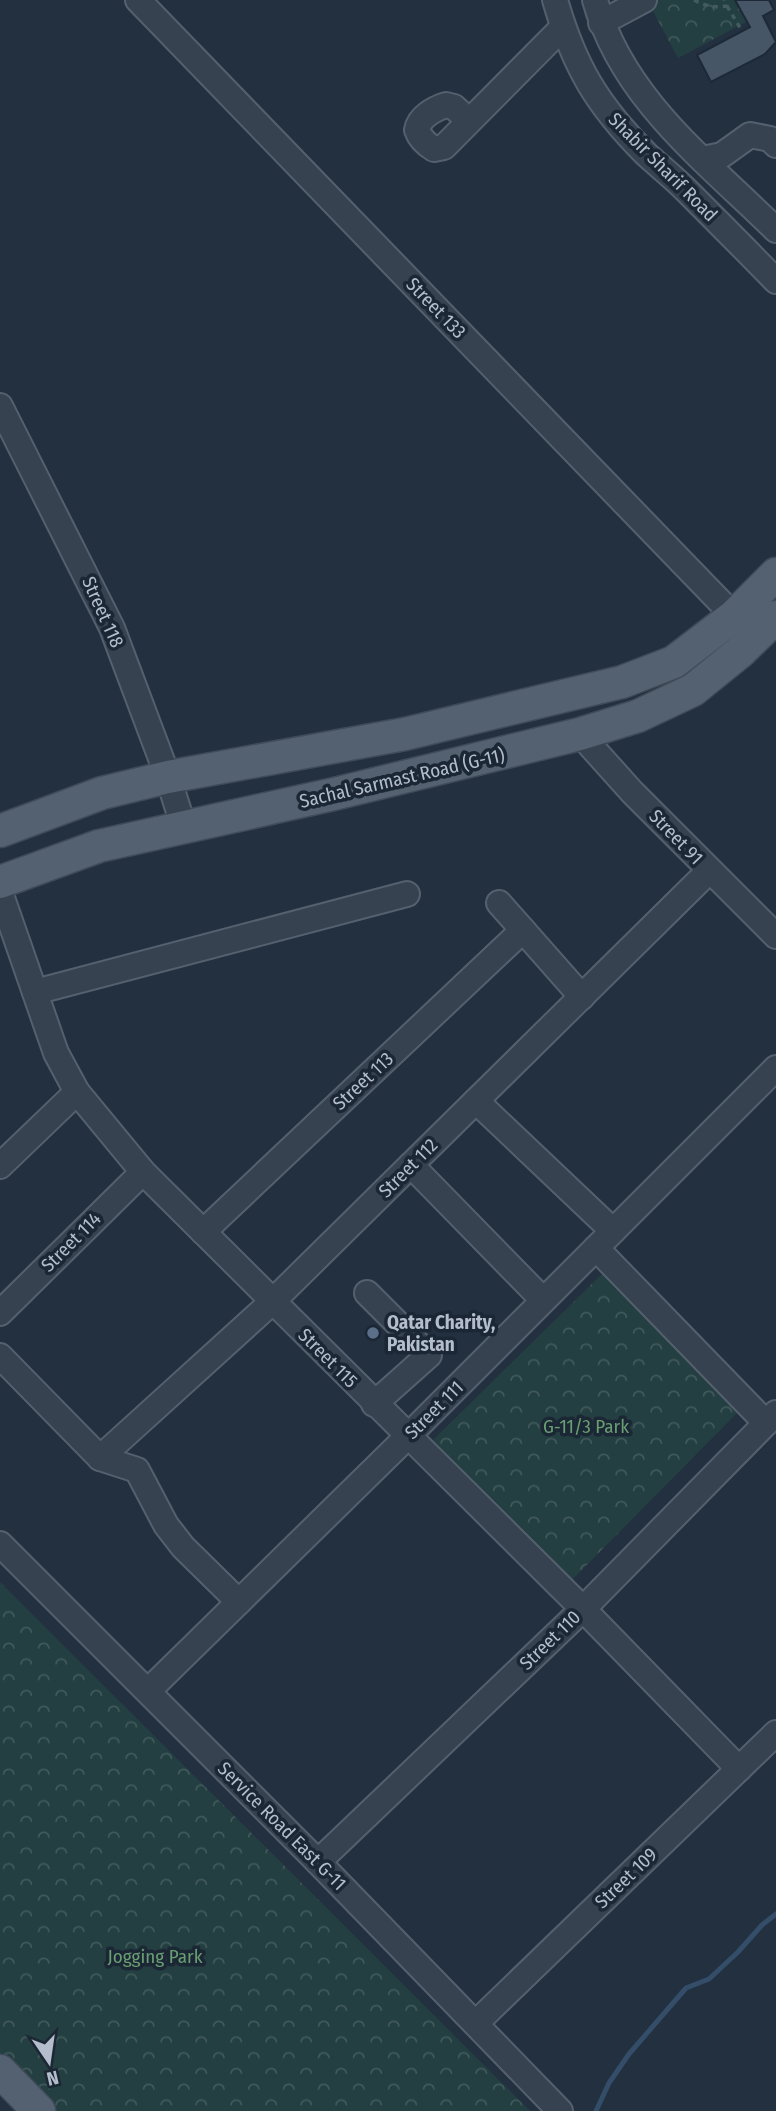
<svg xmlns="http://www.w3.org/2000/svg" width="776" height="2111" viewBox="0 0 776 2111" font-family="'Fira Sans Condensed',sans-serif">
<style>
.park{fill:url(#park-crowns)}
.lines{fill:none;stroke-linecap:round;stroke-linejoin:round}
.stream{stroke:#344d68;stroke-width:5}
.building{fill:#465667;stroke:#1e2937;stroke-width:2}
.minor-casing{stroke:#55606e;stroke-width:28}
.major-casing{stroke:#404b59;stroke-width:35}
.path{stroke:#425c5e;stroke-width:3.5;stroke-dasharray:5 5;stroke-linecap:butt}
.minor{stroke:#374250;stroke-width:24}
.major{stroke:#546170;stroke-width:32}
.service-dot{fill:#5c6f8a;stroke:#1c2735;stroke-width:2.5}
.labels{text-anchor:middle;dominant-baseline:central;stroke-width:7;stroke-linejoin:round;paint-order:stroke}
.street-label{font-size:19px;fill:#b3bdcb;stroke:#1c2735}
.poi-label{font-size:19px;font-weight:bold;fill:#b3bdcb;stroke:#1c2735;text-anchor:start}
.park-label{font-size:19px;fill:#689e72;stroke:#1c2735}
</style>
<defs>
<pattern id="park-crowns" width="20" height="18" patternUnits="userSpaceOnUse" patternTransform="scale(1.75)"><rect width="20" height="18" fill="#243f41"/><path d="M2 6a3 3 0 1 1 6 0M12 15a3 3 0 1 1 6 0" fill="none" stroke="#41595b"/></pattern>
</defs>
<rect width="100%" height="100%" fill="#223040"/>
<g class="park">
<polygon points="647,0 734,0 746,22 678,58"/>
<polygon points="606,1270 740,1410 570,1582 431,1442"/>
<polygon points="0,1582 530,2111 29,2111 0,2082"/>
</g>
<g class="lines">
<polyline class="stream" points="596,2111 609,2083 629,2054 686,1988 709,1979 738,1952 762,1925 776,1914"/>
</g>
<polygon class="building" points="735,0 769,0 774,10 763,16 776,42 765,54 711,82 697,55 750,27"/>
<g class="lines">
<g class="minor-casing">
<g id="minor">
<polyline points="138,0 734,616"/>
<path d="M555,0C574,66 597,105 646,154C659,166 673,177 686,190C716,220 746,250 776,281"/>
<path d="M595,0C622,98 706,161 776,230"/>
<polyline points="601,23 644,0"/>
<path d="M469,121L454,107L446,105C434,109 419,117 417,130C420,139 426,144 434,149L444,147L563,27"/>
<polyline points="703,159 722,155 750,135 770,139 776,145"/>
<polyline points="0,406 112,628 168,777 184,828"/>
<polyline points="580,734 632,792 776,936"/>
<polyline points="0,892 56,1053 77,1092 143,1172 583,1609 739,1769"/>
<polyline points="499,903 582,997"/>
<polyline points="35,992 407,894"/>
<polyline points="476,1101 613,1231"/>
<polyline points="411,1165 543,1300"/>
<polyline points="0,1166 77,1092"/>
<polyline points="203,1232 523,930"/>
<polyline points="596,1248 766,1423"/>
<polyline points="367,1293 429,1355 374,1404"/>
<polyline points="0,1313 143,1172"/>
<polyline points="0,1356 100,1458 137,1470 166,1525 183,1547 239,1602"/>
<polyline points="100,1458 272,1302 709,871"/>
<polyline points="0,1544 318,1862 560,2111"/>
<polyline points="148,1691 407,1437 776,1068"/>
<polyline points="318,1862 583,1609 776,1413"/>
<polyline points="476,2023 776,1733"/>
</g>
</g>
<g class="major-casing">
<g id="major">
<polyline points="0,831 102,793 168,777 405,734 622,682 674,662 734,616 776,574"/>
<polyline points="0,882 99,846 334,794 580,734 638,716 693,690 740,652 776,617"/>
<polyline points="0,2071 39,2111"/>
</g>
</g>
<g class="path">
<path d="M694,0C705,6 715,8 727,6L724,0"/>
<polyline points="727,6 742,31"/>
</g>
<use href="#minor" class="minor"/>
<use href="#major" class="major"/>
</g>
<circle class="service-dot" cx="373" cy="1333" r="7"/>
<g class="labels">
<g class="street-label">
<text transform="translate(663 167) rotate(45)">Shabir Sharif Road</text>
<text transform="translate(436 308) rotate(46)">Street 133</text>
<text transform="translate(103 612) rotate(66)">Street 118</text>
<text transform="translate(402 778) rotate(-13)">Sachal Sarmast Road (G-11)</text>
<text transform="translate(676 837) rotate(46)">Street 91</text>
<text transform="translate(363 1081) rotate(-43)">Street 113</text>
<text transform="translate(408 1168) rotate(-45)">Street 112</text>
<text transform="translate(71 1242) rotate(-45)">Street 114</text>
<text transform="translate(328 1358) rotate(45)">Street 115</text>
<text transform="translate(434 1410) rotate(-45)">Street 111</text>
<text transform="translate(550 1640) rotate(-44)">Street 110</text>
<text transform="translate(282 1826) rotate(45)">Service Road East G-11</text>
<text transform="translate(626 1878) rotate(-44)">Street 109</text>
</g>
<g class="poi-label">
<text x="387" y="1322">Qatar Charity,<tspan x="387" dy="22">Pakistan</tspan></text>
</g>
<g class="park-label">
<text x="586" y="1426">G-11/3 Park</text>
<text x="155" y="1956">Jogging Park</text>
</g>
</g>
<g transform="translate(49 2062) rotate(167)" stroke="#1c2735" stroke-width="5" paint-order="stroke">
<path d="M0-5L12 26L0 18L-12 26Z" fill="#b3bdcb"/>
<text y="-10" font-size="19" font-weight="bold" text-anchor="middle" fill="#b3bdcb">N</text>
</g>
</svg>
